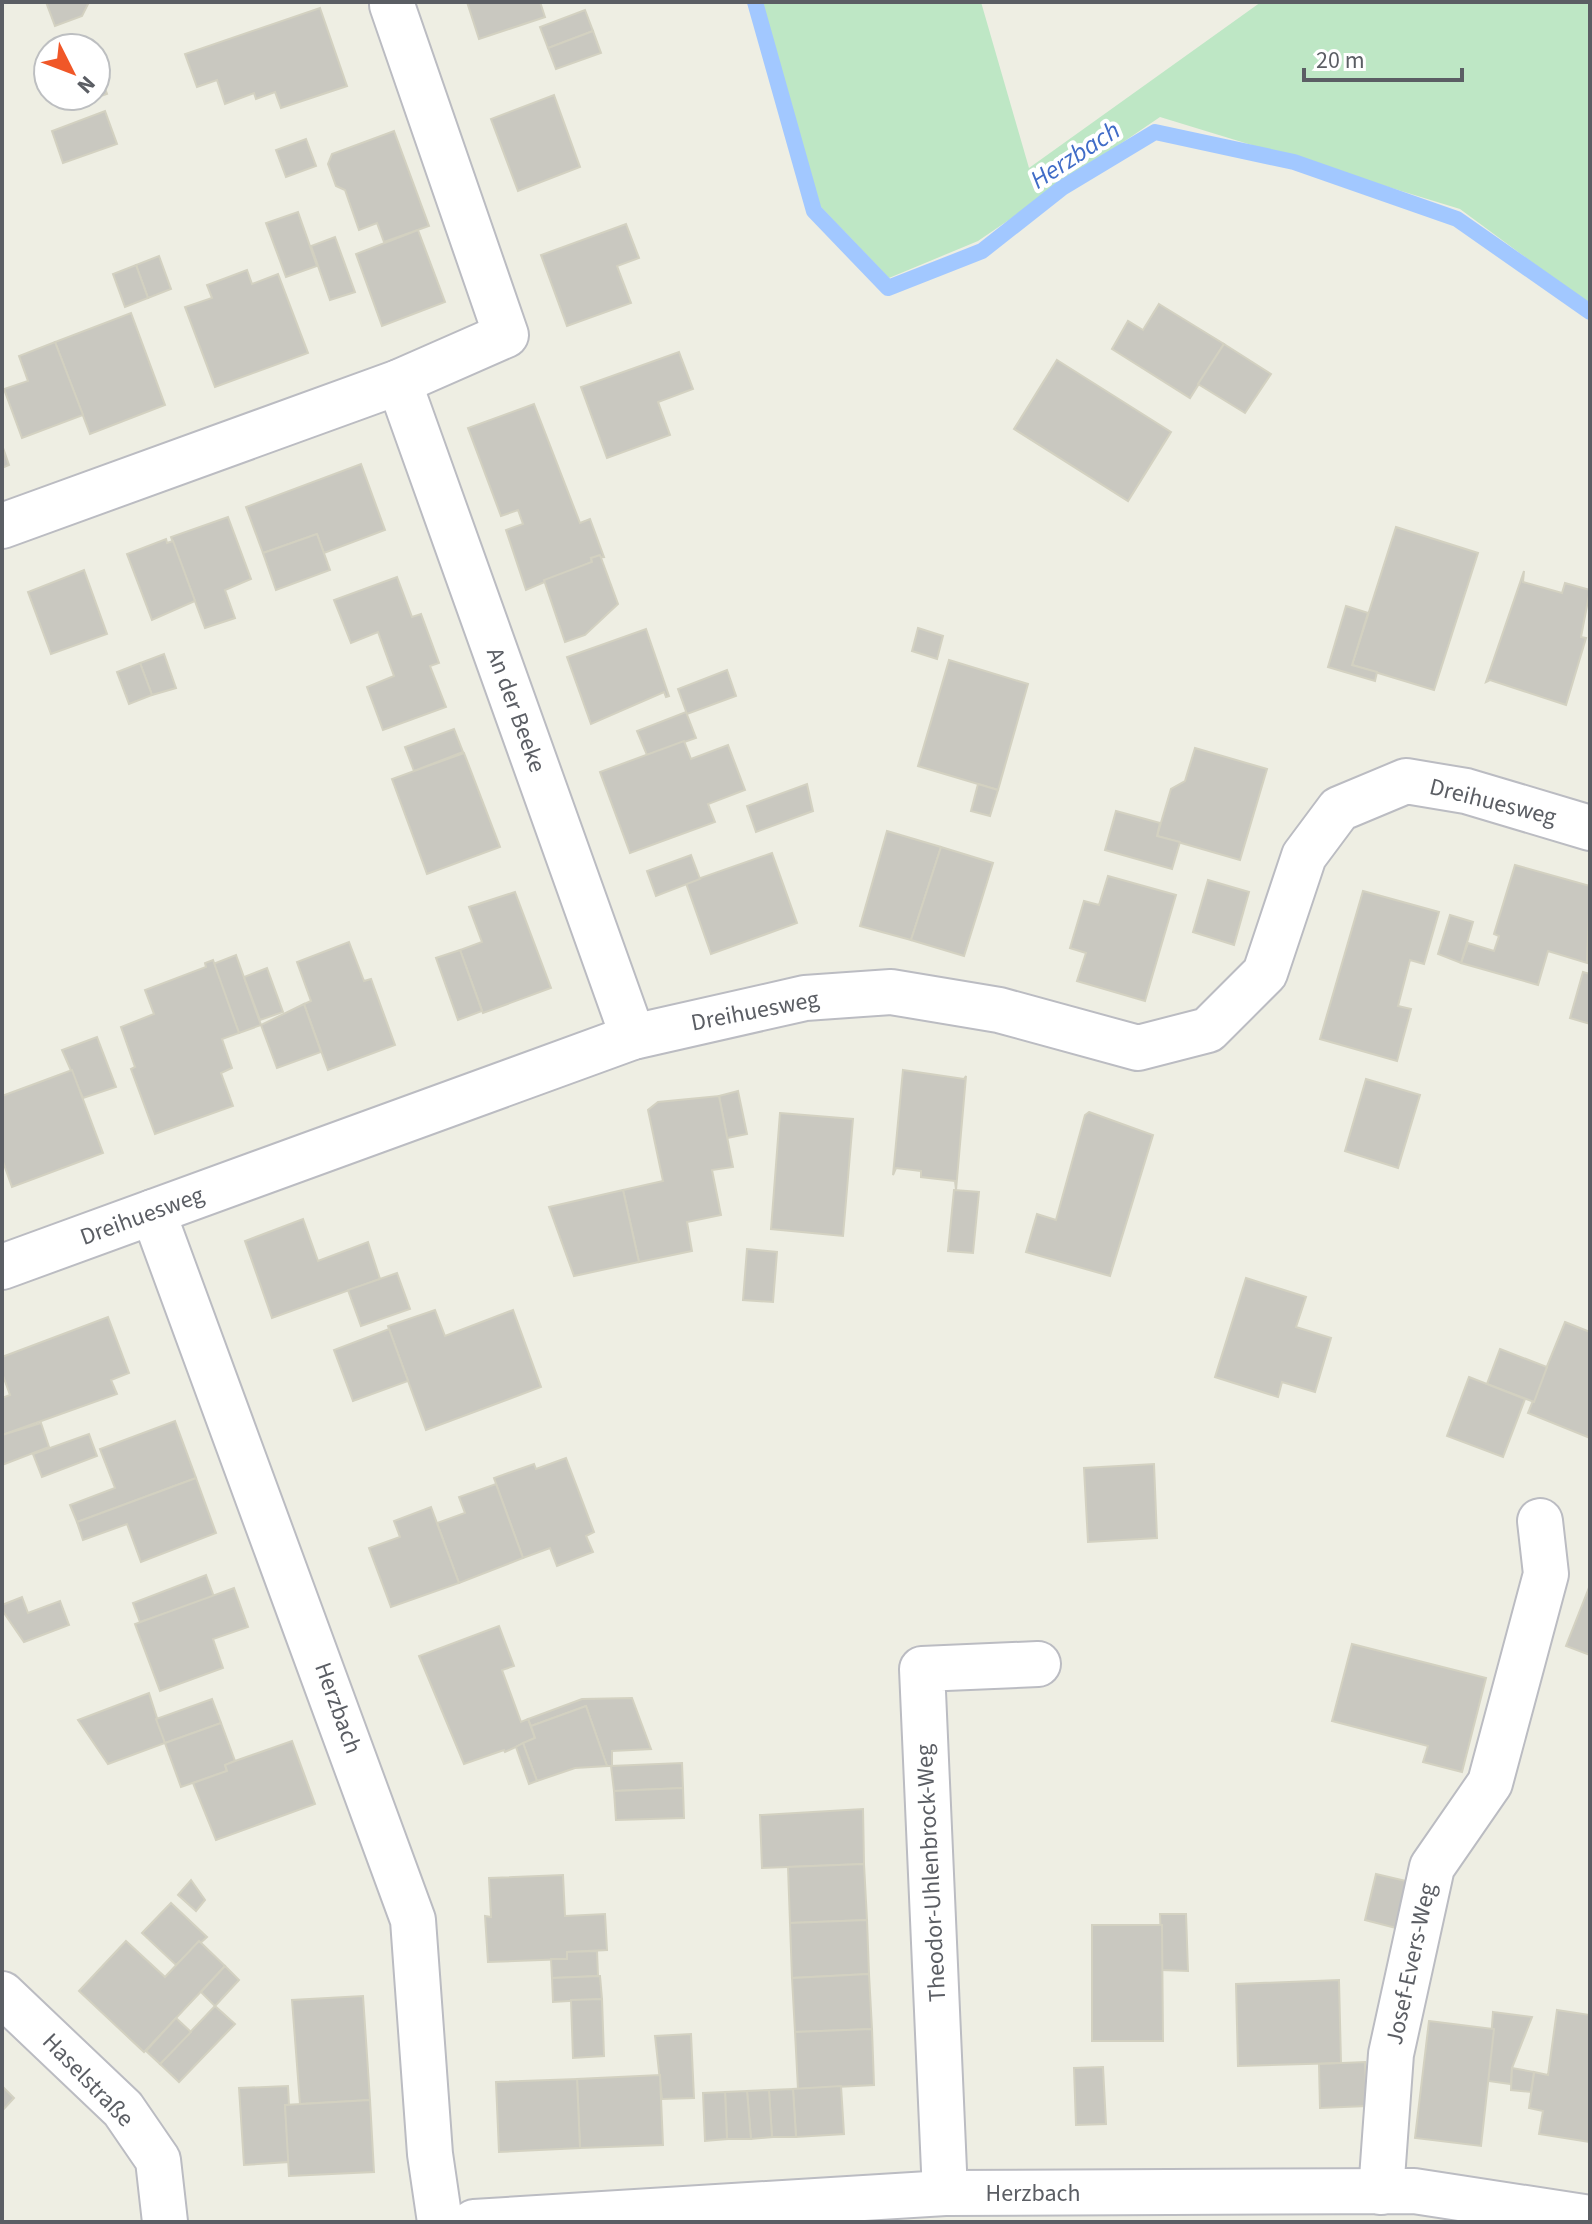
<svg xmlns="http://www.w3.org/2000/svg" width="1592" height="2224" viewBox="0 0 1592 2224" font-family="'Source Sans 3',sans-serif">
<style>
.green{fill:#bee7c5}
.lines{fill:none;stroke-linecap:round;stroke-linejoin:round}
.stream{stroke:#a2c8ff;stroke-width:16}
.building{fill:#c9c8c0;stroke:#d3d1c1;stroke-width:2}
.street-casing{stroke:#bbbcc2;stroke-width:48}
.street{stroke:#fff;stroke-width:44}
.labels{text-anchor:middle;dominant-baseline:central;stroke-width:8;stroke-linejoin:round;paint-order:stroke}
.street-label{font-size:24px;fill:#5b5e64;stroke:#fff}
.water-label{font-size:26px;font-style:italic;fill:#406cc7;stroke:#fff}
</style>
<rect width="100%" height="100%" fill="#eeeee3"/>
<polygon class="green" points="760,2 981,2 1029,168 1261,2 1590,2 1590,305 1460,209 1160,117 978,241 889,278 818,204"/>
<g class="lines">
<polyline class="stream" points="755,2 814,211 888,288 982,251 1062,188 1155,132 1294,162 1457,219 1590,312"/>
</g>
<g class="building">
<polygon points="46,2 89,2 82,16 55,26"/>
<polygon points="467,2 540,2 545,17 479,39"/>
<polygon points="320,8 347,86 281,108 275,92 256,99 254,93 225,104 217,80 197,87 185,54"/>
<polygon points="585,10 593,31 548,48 540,27"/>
<polygon points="593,31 601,53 556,69 548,48"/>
<polygon points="96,64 107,94 75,105 72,96 96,96"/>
<polygon points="554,95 580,167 518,191 491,119"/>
<polygon points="105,111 117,144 63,163 52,131"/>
<polygon points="394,131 429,226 384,242 377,223 359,230 345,190 336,186 328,164 332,154"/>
<polygon points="306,139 316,166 286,177 276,150"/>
<polygon points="298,212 317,266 286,277 266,223"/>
<polygon points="626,224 639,258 617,266 631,303 567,326 541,255"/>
<polygon points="418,230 445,302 382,326 356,254"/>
<polygon points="335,237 355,292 330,300 311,246"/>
<polygon points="159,256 171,289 148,298 136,265"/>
<polygon points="136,265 148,298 125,307 113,274"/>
<polygon points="247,270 252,284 278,274 308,353 215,387 185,307 212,298 207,285"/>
<polygon points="1159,304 1224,344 1190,398 1112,349 1128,321 1143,330"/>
<polygon points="131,313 165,405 90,434 55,342"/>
<polygon points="55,342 83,415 22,438 4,389 28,381 19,356"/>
<polygon points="1224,344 1271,374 1245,413 1198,384"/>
<polygon points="679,352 693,389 658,402 670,435 607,458 581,387"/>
<polygon points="1057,360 1171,432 1128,501 1014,429"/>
<polygon points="534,404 580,523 590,519 604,557 591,558 592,562 526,590 506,530 523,524 518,510 501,516 468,428"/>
<polygon points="2,445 9,465 2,468"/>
<polygon points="361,464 385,530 324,553 317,534 263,553 246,507"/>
<polygon points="228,517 251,579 225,590 235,618 205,628 171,537"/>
<polygon points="1396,527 1478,553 1434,690 1352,665"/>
<polygon points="317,534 330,570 276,590 263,553"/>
<polygon points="166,539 167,543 173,541 195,601 152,620 127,554"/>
<polygon points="600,555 618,604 585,635 565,642 544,580 592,562 591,558"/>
<polygon points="84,570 107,634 51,654 28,592"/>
<polygon points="1524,571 1523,582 1562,593 1565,583 1590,590 1581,637 1586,638 1566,705 1490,680 1486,682"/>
<polygon points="397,577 412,617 421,614 439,663 430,666 446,707 383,730 367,687 394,676 378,632 351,643 334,600"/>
<polygon points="1346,606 1368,613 1352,665 1377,672 1375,681 1328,667"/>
<polygon points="918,628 943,636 937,659 912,651"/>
<polygon points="646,629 669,696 666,697 664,692 591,724 567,657"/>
<polygon points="164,654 176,688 152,695 140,663"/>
<polygon points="949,660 1028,684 998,790 918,766"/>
<polygon points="140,663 152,695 129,704 117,672"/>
<polygon points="727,670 736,696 687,714 678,689"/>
<polygon points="686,712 696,738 647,755 637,731"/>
<polygon points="454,729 463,752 414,771 405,747"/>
<polygon points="684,741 691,759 728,745 745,790 708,804 715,822 630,853 600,772"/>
<polygon points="1195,748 1267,769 1240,860 1157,836 1171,789 1185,781"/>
<polygon points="464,753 500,847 427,874 392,779"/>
<polygon points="807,784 813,811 756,832 747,806"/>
<polygon points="978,784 998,790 990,816 971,811"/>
<polygon points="1116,811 1160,823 1157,836 1180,842 1172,869 1105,850"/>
<polygon points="887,831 941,847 911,940 860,926"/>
<polygon points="941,847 993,863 964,956 911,940"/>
<polygon points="772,853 797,923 711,954 686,883"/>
<polygon points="691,855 700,879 656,896 647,871"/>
<polygon points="1515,865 1590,886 1587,963 1548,951 1538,985 1461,963 1468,943 1494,951 1499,936 1494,934"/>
<polygon points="1108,876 1176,895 1145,1001 1077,981 1086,953 1070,948 1084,901 1099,905"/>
<polygon points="1208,880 1249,892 1234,945 1193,932"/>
<polygon points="1363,891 1439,912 1424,964 1410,960 1398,1006 1411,1009 1397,1061 1320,1039"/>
<polygon points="515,892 551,988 483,1013 460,950 482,942 469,907"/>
<polygon points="1450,915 1473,922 1461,963 1438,954"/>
<polygon points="349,942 364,981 371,979 395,1045 328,1070 304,1004 311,1001 297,962"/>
<polygon points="460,950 482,1011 458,1020 436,958"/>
<polygon points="236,955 261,1025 239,1033 213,964"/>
<polygon points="213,960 239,1033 222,1039 232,1068 221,1073 233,1106 155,1134 131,1069 135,1067 121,1027 154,1014 145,990 206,967 205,963"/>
<polygon points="267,968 283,1012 260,1020 244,977"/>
<polygon points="1583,972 1590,974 1590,1024 1570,1018"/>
<polygon points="304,1004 321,1052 277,1068 261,1025"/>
<polygon points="97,1037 116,1087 83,1098 62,1050"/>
<polygon points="72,1070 103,1153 12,1187 2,1159 2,1096"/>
<polygon points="903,1070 964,1079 966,1076 956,1190 955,1181 921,1177 921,1171 896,1168 893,1175"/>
<polygon points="1366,1079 1420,1095 1398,1168 1345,1151"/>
<polygon points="738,1091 747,1134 727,1138 719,1096"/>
<polygon points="719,1096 733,1167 712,1170 721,1215 687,1222 692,1251 639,1262 623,1190 663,1181 648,1110 658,1102"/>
<polygon points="1089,1112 1153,1135 1110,1276 1026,1252 1037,1214 1056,1220 1085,1115"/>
<polygon points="780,1113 853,1119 843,1236 771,1229"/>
<polygon points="623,1190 639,1262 574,1276 549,1207"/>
<polygon points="954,1190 979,1192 973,1253 948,1251"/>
<polygon points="303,1219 318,1261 368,1242 380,1279 272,1318 245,1241"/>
<polygon points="747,1249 777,1252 773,1302 743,1300"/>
<polygon points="397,1273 410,1309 361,1326 348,1290"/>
<polygon points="1246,1278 1306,1297 1296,1327 1331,1338 1315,1392 1282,1382 1278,1397 1215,1377"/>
<polygon points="435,1310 445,1336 513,1310 541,1387 426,1430 388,1326"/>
<polygon points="108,1317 129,1373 111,1380 117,1394 2,1435 2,1398 10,1395 2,1373 2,1357"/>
<polygon points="1565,1322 1590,1332 1590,1438 1528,1413"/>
<polygon points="389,1329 408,1381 353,1401 334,1350"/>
<polygon points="1500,1349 1547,1367 1534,1402 1487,1384"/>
<polygon points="1469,1377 1525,1399 1503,1457 1447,1436"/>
<polygon points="175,1421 196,1478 77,1522 70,1505 115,1488 100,1449"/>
<polygon points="41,1423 49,1447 2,1465 2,1435"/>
<polygon points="89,1434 97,1456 42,1477 33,1454"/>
<polygon points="566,1458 594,1532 586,1536 593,1552 557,1566 550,1548 523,1558 494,1478 534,1464 536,1469"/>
<polygon points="1154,1464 1157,1538 1088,1542 1084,1468"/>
<polygon points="196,1478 216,1533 141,1562 127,1524 83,1540 77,1522"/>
<polygon points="496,1484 523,1558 459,1583 437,1523 465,1513 459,1497"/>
<polygon points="431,1507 459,1583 391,1607 369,1548 400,1537 394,1521"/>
<polygon points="206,1575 214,1597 140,1622 133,1603"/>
<polygon points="1590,1585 1590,1655 1566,1646"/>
<polygon points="234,1588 248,1627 213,1639 223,1668 160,1691 135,1624"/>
<polygon points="22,1597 28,1613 60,1601 69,1625 24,1642 2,1610 2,1605"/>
<polygon points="499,1626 514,1666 502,1670 521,1722 528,1719 535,1738 505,1752 504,1750 464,1764 419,1656"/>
<polygon points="1352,1644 1486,1678 1462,1772 1423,1762 1428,1746 1332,1721"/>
<polygon points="149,1693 165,1743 108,1764 78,1720"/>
<polygon points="632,1698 651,1749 612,1751 612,1766 607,1766 586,1706 531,1726 528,1719 582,1699"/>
<polygon points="212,1699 221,1723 165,1743 156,1719"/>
<polygon points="586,1706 607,1766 575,1768 537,1781 523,1743 535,1738 531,1726"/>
<polygon points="221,1723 235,1761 225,1765 227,1771 181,1787 165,1743"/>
<polygon points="292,1741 315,1804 216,1840 193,1783 227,1771 225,1765 235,1761"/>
<polygon points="523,1743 537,1781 529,1784 516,1747"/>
<polygon points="682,1763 683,1788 614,1791 611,1766"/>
<polygon points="683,1788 684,1818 616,1820 614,1791"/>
<polygon points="863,1809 864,1864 762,1868 760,1815"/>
<polygon points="864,1864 867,1920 790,1923 788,1867"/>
<polygon points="1376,1874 1406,1881 1396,1928 1365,1920"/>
<polygon points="563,1875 565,1916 605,1914 607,1950 567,1952 567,1959 488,1962 485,1916 491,1917 489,1878"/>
<polygon points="191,1880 205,1900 196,1911 178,1895"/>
<polygon points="171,1903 207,1937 176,1965 142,1933"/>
<polygon points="1160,1914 1186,1914 1188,1971 1162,1970"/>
<polygon points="867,1920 869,1974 792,1978 790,1923"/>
<polygon points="1092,1925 1162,1925 1163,2041 1092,2041"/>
<polygon points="126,1941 165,1977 199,1941 225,1966 144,2052 79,1991"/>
<polygon points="597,1951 598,1976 552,1978 551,1959 567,1959 567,1952"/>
<polygon points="225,1966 239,1980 215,2006 201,1992"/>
<polygon points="869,1974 872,2029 795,2032 792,1978"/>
<polygon points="600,1976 602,1999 553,2002 552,1978"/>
<polygon points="1339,1980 1341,2063 1238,2066 1236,1984"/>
<polygon points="363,1996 370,2100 300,2104 292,2000"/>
<polygon points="602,1999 604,2056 573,2058 571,2000"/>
<polygon points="215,2006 235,2024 179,2082 160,2064"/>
<polygon points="1557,2010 1590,2015 1590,2142 1539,2134 1543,2111 1529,2108 1534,2072 1548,2075"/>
<polygon points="1493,2012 1532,2017 1512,2068 1511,2084 1488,2081"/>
<polygon points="176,2018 191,2032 160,2064 146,2051"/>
<polygon points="1429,2021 1494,2029 1481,2146 1415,2138"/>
<polygon points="872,2029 874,2085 798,2089 795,2032"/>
<polygon points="691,2034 694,2098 662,2099 655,2036"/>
<polygon points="1365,2062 1367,2106 1320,2108 1319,2064"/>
<polygon points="1103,2067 1106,2124 1076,2125 1074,2068"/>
<polygon points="1512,2068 1534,2072 1531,2092 1511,2090"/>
<polygon points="660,2075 663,2145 580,2148 577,2079"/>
<polygon points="577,2079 580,2148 499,2152 496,2082"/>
<polygon points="2,2086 14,2098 2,2111"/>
<polygon points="288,2086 289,2105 285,2105 289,2162 244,2165 239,2088"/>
<polygon points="841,2086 844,2134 796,2137 793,2089"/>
<polygon points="793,2089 796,2137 772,2137 769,2090"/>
<polygon points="769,2090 772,2137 751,2139 747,2091"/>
<polygon points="747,2091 751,2139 727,2139 725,2092"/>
<polygon points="725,2092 727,2139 705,2141 703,2093"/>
<polygon points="370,2100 374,2172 289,2176 285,2105"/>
</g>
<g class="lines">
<g class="street-casing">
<g id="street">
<polyline points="399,382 633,1037"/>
<polyline points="2,526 399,382 506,335 392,5"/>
<polyline points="153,1212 413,1920 430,2154 440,2222"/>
<polyline points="2,1267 633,1037 805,998 891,992 999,1010 1138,1048 1208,1030 1265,973 1304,856 1339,809 1406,781 1466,791 1590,828"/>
<polyline points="2,1994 123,2109 158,2160 165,2222"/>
<polyline points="1381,2192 1391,2054 1432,1867 1490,1783 1546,1574 1540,1521"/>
<polyline points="945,2193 922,1669 1038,1664"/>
<polyline points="474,2222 945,2193 1414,2191 1590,2218"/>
</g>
</g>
<use href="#street" class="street"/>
</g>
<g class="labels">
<g class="street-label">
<text transform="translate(516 710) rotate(70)">An der Beeke</text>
<text transform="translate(1493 802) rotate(14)">Dreihuesweg</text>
<text transform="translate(755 1011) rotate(-11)">Dreihuesweg</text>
<text transform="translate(142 1216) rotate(-20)">Dreihuesweg</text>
<text transform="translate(338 1708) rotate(70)">Herzbach</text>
<text transform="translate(931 1873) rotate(-93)">Theodor-Uhlenbrock-Weg</text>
<text transform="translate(1411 1964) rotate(-78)">Josef-Evers-Weg</text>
<text transform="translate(88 2080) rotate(46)">Haselstraße</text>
<text x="1033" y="2193">Herzbach</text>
</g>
<g class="water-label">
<text transform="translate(1075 155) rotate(-33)">Herzbach</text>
</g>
</g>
<rect width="1592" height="2224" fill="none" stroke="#5b5e64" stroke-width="8"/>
<g transform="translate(72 72) rotate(132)"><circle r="38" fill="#ffffff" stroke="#bdbfc1" stroke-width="2"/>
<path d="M0-6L14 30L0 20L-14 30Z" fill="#f05728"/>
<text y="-12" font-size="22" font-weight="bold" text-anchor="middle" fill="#5b5e64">N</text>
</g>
<path d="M1304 68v12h158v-12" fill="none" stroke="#5b5e64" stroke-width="4"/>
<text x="1316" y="68" font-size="24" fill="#5b5e64" stroke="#ffffff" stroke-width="6" paint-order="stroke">20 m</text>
</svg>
